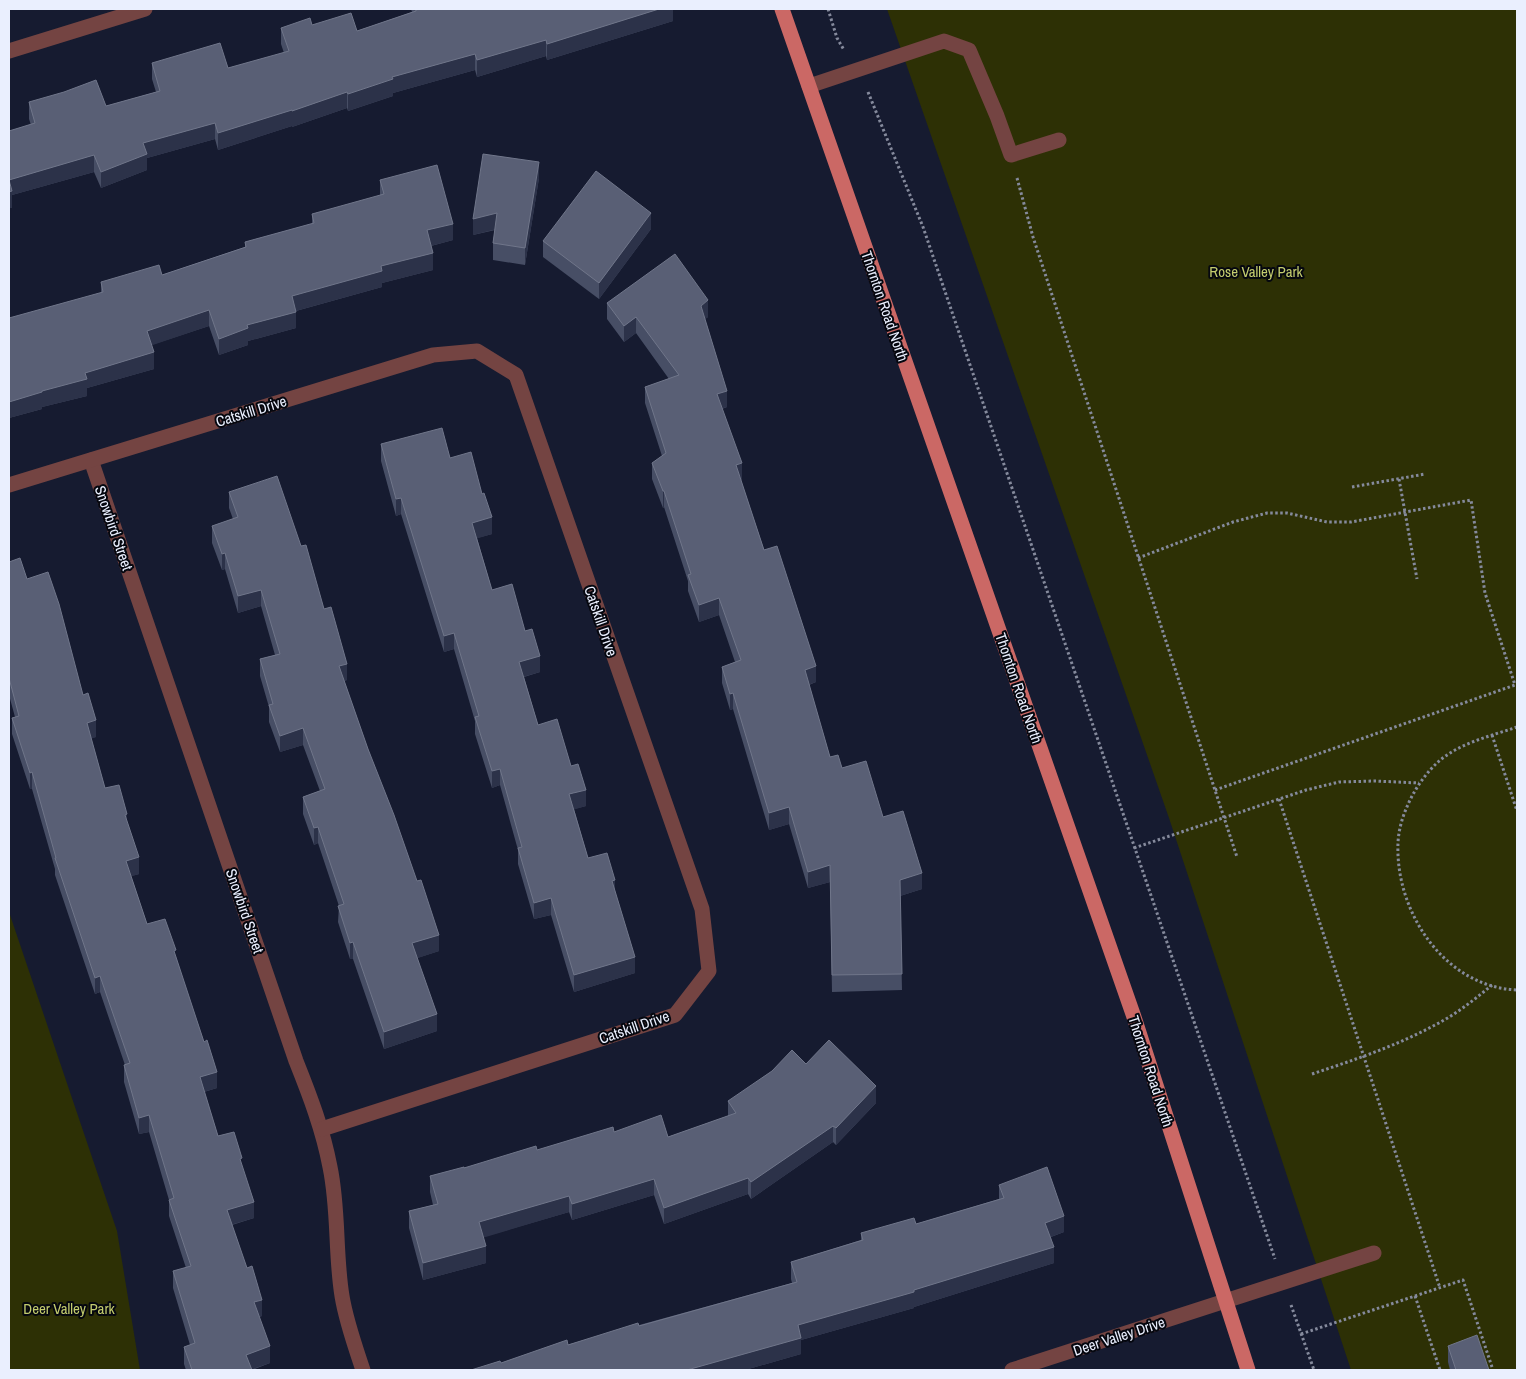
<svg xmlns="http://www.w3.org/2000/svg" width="1526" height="1379" viewBox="0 0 1526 1379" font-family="'Archivo Narrow',sans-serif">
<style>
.green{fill:#2d3005}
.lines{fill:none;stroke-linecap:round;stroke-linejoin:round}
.path{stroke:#858a9c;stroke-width:3;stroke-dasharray:2.5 2.5;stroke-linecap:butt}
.minor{stroke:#744442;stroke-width:15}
.major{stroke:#cb6865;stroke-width:15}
.wall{fill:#474e65}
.shaded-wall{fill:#2c3249}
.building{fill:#595f75;stroke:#70768a}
.labels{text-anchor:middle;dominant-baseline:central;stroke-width:4;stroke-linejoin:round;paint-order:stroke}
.park-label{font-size:15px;fill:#c3cc6e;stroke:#05070f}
.street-label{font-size:15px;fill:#eaeffe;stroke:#05070f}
</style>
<rect width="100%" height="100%" fill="#161b30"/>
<g class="green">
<polygon points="887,9 1517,9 1517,1370 1351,1370 1169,818"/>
<polygon points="9,912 117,1231 140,1370 9,1370"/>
</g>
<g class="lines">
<g class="path">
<polyline points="828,9 837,38 844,50"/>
<polyline points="868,92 923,227 1275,1259"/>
<polyline points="1017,178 1033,237 1237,857"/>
<polyline points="1399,479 1417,579"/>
<polyline points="1352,487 1425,474"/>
<polyline points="1138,558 1233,522 1267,513 1287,513 1327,522 1351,522 1471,500 1485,593 1515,685 1215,790"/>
<path d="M1517,727C1491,736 1459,743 1438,762C1417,781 1399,815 1398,843C1395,911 1444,987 1517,990"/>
<polyline points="1492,735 1517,811"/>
<polyline points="1279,799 1440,1288"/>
<polyline points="1134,848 1306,790 1339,782 1375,781 1419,783"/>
<path d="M1312,1074C1354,1060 1396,1046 1435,1025C1455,1015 1474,1000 1492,985"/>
<polyline points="1415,1296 1440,1370"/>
<polyline points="1291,1305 1314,1370"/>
<polyline points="1301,1334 1463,1280 1493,1370"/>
</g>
<g class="minor">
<polyline points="9,51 145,9"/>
<polyline points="809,86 944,41 969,50 997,116 1011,155 1059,140"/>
<path d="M91,460L296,1061C310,1096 323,1130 330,1167C339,1210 335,1253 342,1296C346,1321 355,1346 363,1370"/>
<polyline points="9,485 433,355 477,351 516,375 702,909 709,971 675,1015 322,1129"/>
<polyline points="1012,1370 1374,1253"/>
</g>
<polyline class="major" points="782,9 1134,1017 1248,1370"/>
</g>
<g class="wall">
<polygon points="411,9 673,9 673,21 547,60 546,56 477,77 475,70 393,93 393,96 348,111 347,108 292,127 292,126 218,150 215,139 147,158 147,170 101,188 94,172 12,195 12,208 9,208 9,131 31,125 29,119 29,102 106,106 156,92 152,79 152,63 228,68 284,53 281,44 281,28 312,25 357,31 412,12"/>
<polygon points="539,178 525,265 493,260 493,243 495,230 473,235"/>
<polygon points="380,180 453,240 431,246 433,270 382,283 382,287 296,311 296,328 248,341 248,345 219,355 209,326 151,345 154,369 87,388 87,396 42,407 42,409 9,418 101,293 101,282 162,275 245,247 245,242 312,224 312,214 380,196"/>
<polygon points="651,229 599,299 543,257 543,241"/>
<polygon points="607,303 708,317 705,319 727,407 722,409 742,480 741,480 764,550 816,682 809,685 830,757 842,768 883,817 922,889 900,896 902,990 832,992 830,882 808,888 789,824 769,830 733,709 730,710 722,683 722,667 735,662 719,615 699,622 688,591 688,581 664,507 663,508 652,479 652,463 662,456 645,403 645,387 669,379 636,333 624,342 607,319"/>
<polygon points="381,444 450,458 492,534 477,538 492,590 525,631 540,672 524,677 538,725 571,766 586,806 574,809 588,858 615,891 635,973 574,992 551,915 534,919 518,864 518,850 500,785 492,788 475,734 475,721 454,649 444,652 401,514 396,516 381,461"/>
<polygon points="229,492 301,546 324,609 347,680 344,681 439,951 417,958 437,1031 384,1049 353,959 350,959 338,922 339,906 318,843 314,845 303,814 303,797 320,791 303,745 280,752 269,722 269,707 260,676 260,659 275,655 261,606 238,613 225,569 222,570 212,543 212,526 233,519 229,508"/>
<polygon points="9,562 27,579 83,695 96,737 91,738 105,788 127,823 139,874 131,876 147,924 176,957 217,1088 204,1092 218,1136 242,1166 254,1218 232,1225 262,1316 259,1317 270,1363 252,1370 186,1370 184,1364 184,1347 190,1345 173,1288 173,1271 186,1268 169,1216 169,1200 149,1132 139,1134 124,1082 124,1065 125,1065 100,992 95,994 55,875 55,869 32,789 30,789 12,734 12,718 15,717 9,695"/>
<polygon points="806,1064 876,1103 836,1145 833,1142 751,1199 748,1194 664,1224 654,1195 572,1220 569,1212 483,1237 486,1263 423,1280 409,1228 409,1211 433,1205 430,1192 430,1176 614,1132 668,1137 728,1116 728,1101"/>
<polygon points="999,1185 1064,1232 1051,1237 1054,1263 914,1307 914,1308 801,1340 801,1354 745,1370 471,1370 501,1363 792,1283 791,1279 791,1262 861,1240 861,1233 916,1224 999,1199"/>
<polygon points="1448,1346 1489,1370 1450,1370 1448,1362"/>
</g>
<g class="shaded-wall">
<polygon points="659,9 673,9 673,21 547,60 547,44"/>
<polygon points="546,40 546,56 477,77 477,60"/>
<polygon points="475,54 475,70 393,93 393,96 348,111 348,94 392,77"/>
<polygon points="347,92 347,108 292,127 292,111"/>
<polygon points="292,110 292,126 218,150 218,133"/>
<polygon points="215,123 215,139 147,158 147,170 101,188 101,172 143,143"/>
<polygon points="94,155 94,172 12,195 12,208 9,208 9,180"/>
<polygon points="539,162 539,178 525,265 525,248"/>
<polygon points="497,213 497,229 473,235 473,219"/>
<polygon points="651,213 651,229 599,299 599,283"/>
<polygon points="453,224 453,240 427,247 427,230"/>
<polygon points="433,253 433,270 382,283 382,287 292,312 292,296 381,266"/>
<polygon points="708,300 708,317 701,322 701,306"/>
<polygon points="209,310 209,326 147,347 147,331"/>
<polygon points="296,312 296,328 248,341 248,345 219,355 219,339 247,325"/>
<polygon points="636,317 636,333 624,342 624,326"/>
<polygon points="154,352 154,369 87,388 87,396 42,407 42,409 9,418 9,402 85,373"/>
<polygon points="727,391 727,407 717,410 717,394"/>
<polygon points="742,463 742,480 736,482 736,465"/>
<polygon points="663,491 664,491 664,507 663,508"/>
<polygon points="401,498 401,514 396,516 396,499"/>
<polygon points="492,517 492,534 472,540 472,523"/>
<polygon points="225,553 225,569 222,570 222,554"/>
<polygon points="261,590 261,606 238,613 238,596"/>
<polygon points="719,598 719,615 699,622 699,605"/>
<polygon points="454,633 454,649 444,652 444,636"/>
<polygon points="540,656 540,672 519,678 519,662"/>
<polygon points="347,664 347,680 339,683 339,666"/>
<polygon points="816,666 816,682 805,686 805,670"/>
<polygon points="733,693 733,709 730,710 730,694"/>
<polygon points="96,720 96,737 87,740 87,723"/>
<polygon points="303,728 303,745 280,752 280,736"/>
<polygon points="500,769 500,785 492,788 492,771"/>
<polygon points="32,772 32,789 30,789 30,773"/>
<polygon points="586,790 586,806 569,811 569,794"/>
<polygon points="789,807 789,824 769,830 769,813"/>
<polygon points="127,814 127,831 125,815"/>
<polygon points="318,827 318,843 314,845 314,828"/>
<polygon points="139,857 139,874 126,878 126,861"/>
<polygon points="830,865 830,882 808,888 808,872"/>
<polygon points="922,873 922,889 900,896 900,880"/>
<polygon points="615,880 615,896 612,881"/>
<polygon points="551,898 551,915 534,919 534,903"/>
<polygon points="439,935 439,951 412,960 412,943"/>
<polygon points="353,942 353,959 350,959 350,943"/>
<polygon points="635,957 635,973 574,992 574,975"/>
<polygon points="100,976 100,992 95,994 95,978"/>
<polygon points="437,1014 437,1031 384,1049 384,1032"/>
<polygon points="217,1072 217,1088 200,1093 200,1077"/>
<polygon points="876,1086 876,1103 836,1145 836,1128"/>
<polygon points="149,1115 149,1132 139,1134 139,1118"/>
<polygon points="833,1126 833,1142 751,1199 751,1182"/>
<polygon points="748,1178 748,1194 664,1224 664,1208"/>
<polygon points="654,1179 654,1195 572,1220 572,1204"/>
<polygon points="569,1196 569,1212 479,1239 479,1222"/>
<polygon points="254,1202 254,1218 227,1226 227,1210"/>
<polygon points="1064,1216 1064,1232 1045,1239 1045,1223"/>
<polygon points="486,1246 486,1263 423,1280 423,1263"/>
<polygon points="1054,1247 1054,1263 914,1307 914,1308 801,1340 801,1354 745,1370 687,1370 798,1325 914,1290"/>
<polygon points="262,1300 262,1316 254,1318 254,1302"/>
<polygon points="270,1346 270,1363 250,1370 246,1355"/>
</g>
<g class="building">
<polygon points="416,9 659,9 547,44 546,40 477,60 475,54 392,77 393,79 348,94 347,92 292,111 292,110 218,133 215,123 143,143 147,154 101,172 94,155 9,180 12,191 9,192 9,131 35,123 29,102 64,92 96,80 106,106 160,91 152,63 220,43 228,68 289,51 281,28 310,18 312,25 351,13 357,31 416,11"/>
<polygon points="483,154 539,162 525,248 493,243 497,213 473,219"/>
<polygon points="437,165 453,224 427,230 433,253 381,266 382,271 292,296 296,312 247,325 248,328 219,339 209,310 147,331 154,352 85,373 87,379 42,391 42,392 9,402 9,318 103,292 101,282 159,265 162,275 246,247 245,242 314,223 312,214 384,194 380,180"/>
<polygon points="596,171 651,213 599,283 543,241"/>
<polygon points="675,254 708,300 701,306 727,391 717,394 742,463 736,465 764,550 777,546 816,666 805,670 830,757 838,755 842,768 866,761 883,817 903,811 922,873 900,880 902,974 832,975 830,865 808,872 789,807 769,813 733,693 730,694 722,667 741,660 719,598 699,605 688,575 691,574 664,491 663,491 652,463 666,453 645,387 679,375 636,317 624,326 607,303"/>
<polygon points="442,428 450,458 471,452 482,494 484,493 492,517 472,523 492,590 512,584 525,631 532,629 540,656 519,662 538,725 557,719 571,766 578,764 586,790 569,794 588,858 607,853 615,880 612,881 635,957 574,975 551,898 534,903 518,848 522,847 500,769 492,771 475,717 479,716 454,633 444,636 401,498 396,499 381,444"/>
<polygon points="277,476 301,546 306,545 324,609 331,607 347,664 339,666 368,749 394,815 417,881 421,880 439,935 412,943 437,1014 384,1032 353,942 350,943 338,906 344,904 318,827 314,828 303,797 325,789 303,728 280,736 269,705 273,704 260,659 280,654 261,590 238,596 225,553 222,554 212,526 238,517 229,492"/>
<polygon points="20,558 27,579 48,572 59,604 83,695 88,693 96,720 87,723 105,788 119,785 127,814 125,815 139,857 126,861 147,924 165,919 176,950 174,951 204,1042 207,1040 217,1072 200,1077 218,1136 234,1132 242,1158 240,1159 254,1202 227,1210 247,1268 252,1266 262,1300 254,1302 270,1346 246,1355 252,1370 192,1370 184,1347 195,1343 173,1271 191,1266 169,1200 174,1198 149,1115 139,1118 124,1065 130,1063 100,976 95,978 55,858 56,858 32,772 30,773 12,718 19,716 9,678 9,562"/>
<polygon points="829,1040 876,1086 836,1128 833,1126 751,1182 748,1178 664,1208 654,1179 572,1204 569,1196 479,1222 486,1246 423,1263 409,1211 438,1204 430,1176 464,1167 464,1168 536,1146 537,1150 613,1127 614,1132 661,1115 668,1137 736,1113 728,1101 772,1071 792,1050 806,1064"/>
<polygon points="1047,1167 1064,1216 1045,1223 1054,1247 914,1290 914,1292 798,1325 801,1338 687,1370 471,1370 500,1361 501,1363 567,1340 568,1345 638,1323 639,1326 797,1282 791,1262 863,1240 861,1233 914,1218 916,1224 1004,1198 999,1185"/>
<polygon points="1477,1335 1489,1370 1456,1370 1448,1346"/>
</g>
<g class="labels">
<g class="park-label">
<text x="1256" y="271">Rose Valley Park</text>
<text x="69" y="1308">Deer Valley Park</text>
</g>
<g class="street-label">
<text transform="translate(885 306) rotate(71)">Thornton Road North</text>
<text transform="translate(251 411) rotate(-17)">Catskill Drive</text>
<text transform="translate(114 528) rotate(71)">Snowbird Street</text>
<text transform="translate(601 621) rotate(71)">Catskill Drive</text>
<text transform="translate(1019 688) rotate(71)">Thornton Road North</text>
<text transform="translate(245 911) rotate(71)">Snowbird Street</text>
<text transform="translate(634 1027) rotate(-19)">Catskill Drive</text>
<text transform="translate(1151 1071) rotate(72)">Thornton Road North</text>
<text transform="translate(1119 1336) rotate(-18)">Deer Valley Drive</text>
</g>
</g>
<rect width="1526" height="1379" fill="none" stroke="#eaeffe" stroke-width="20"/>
</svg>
